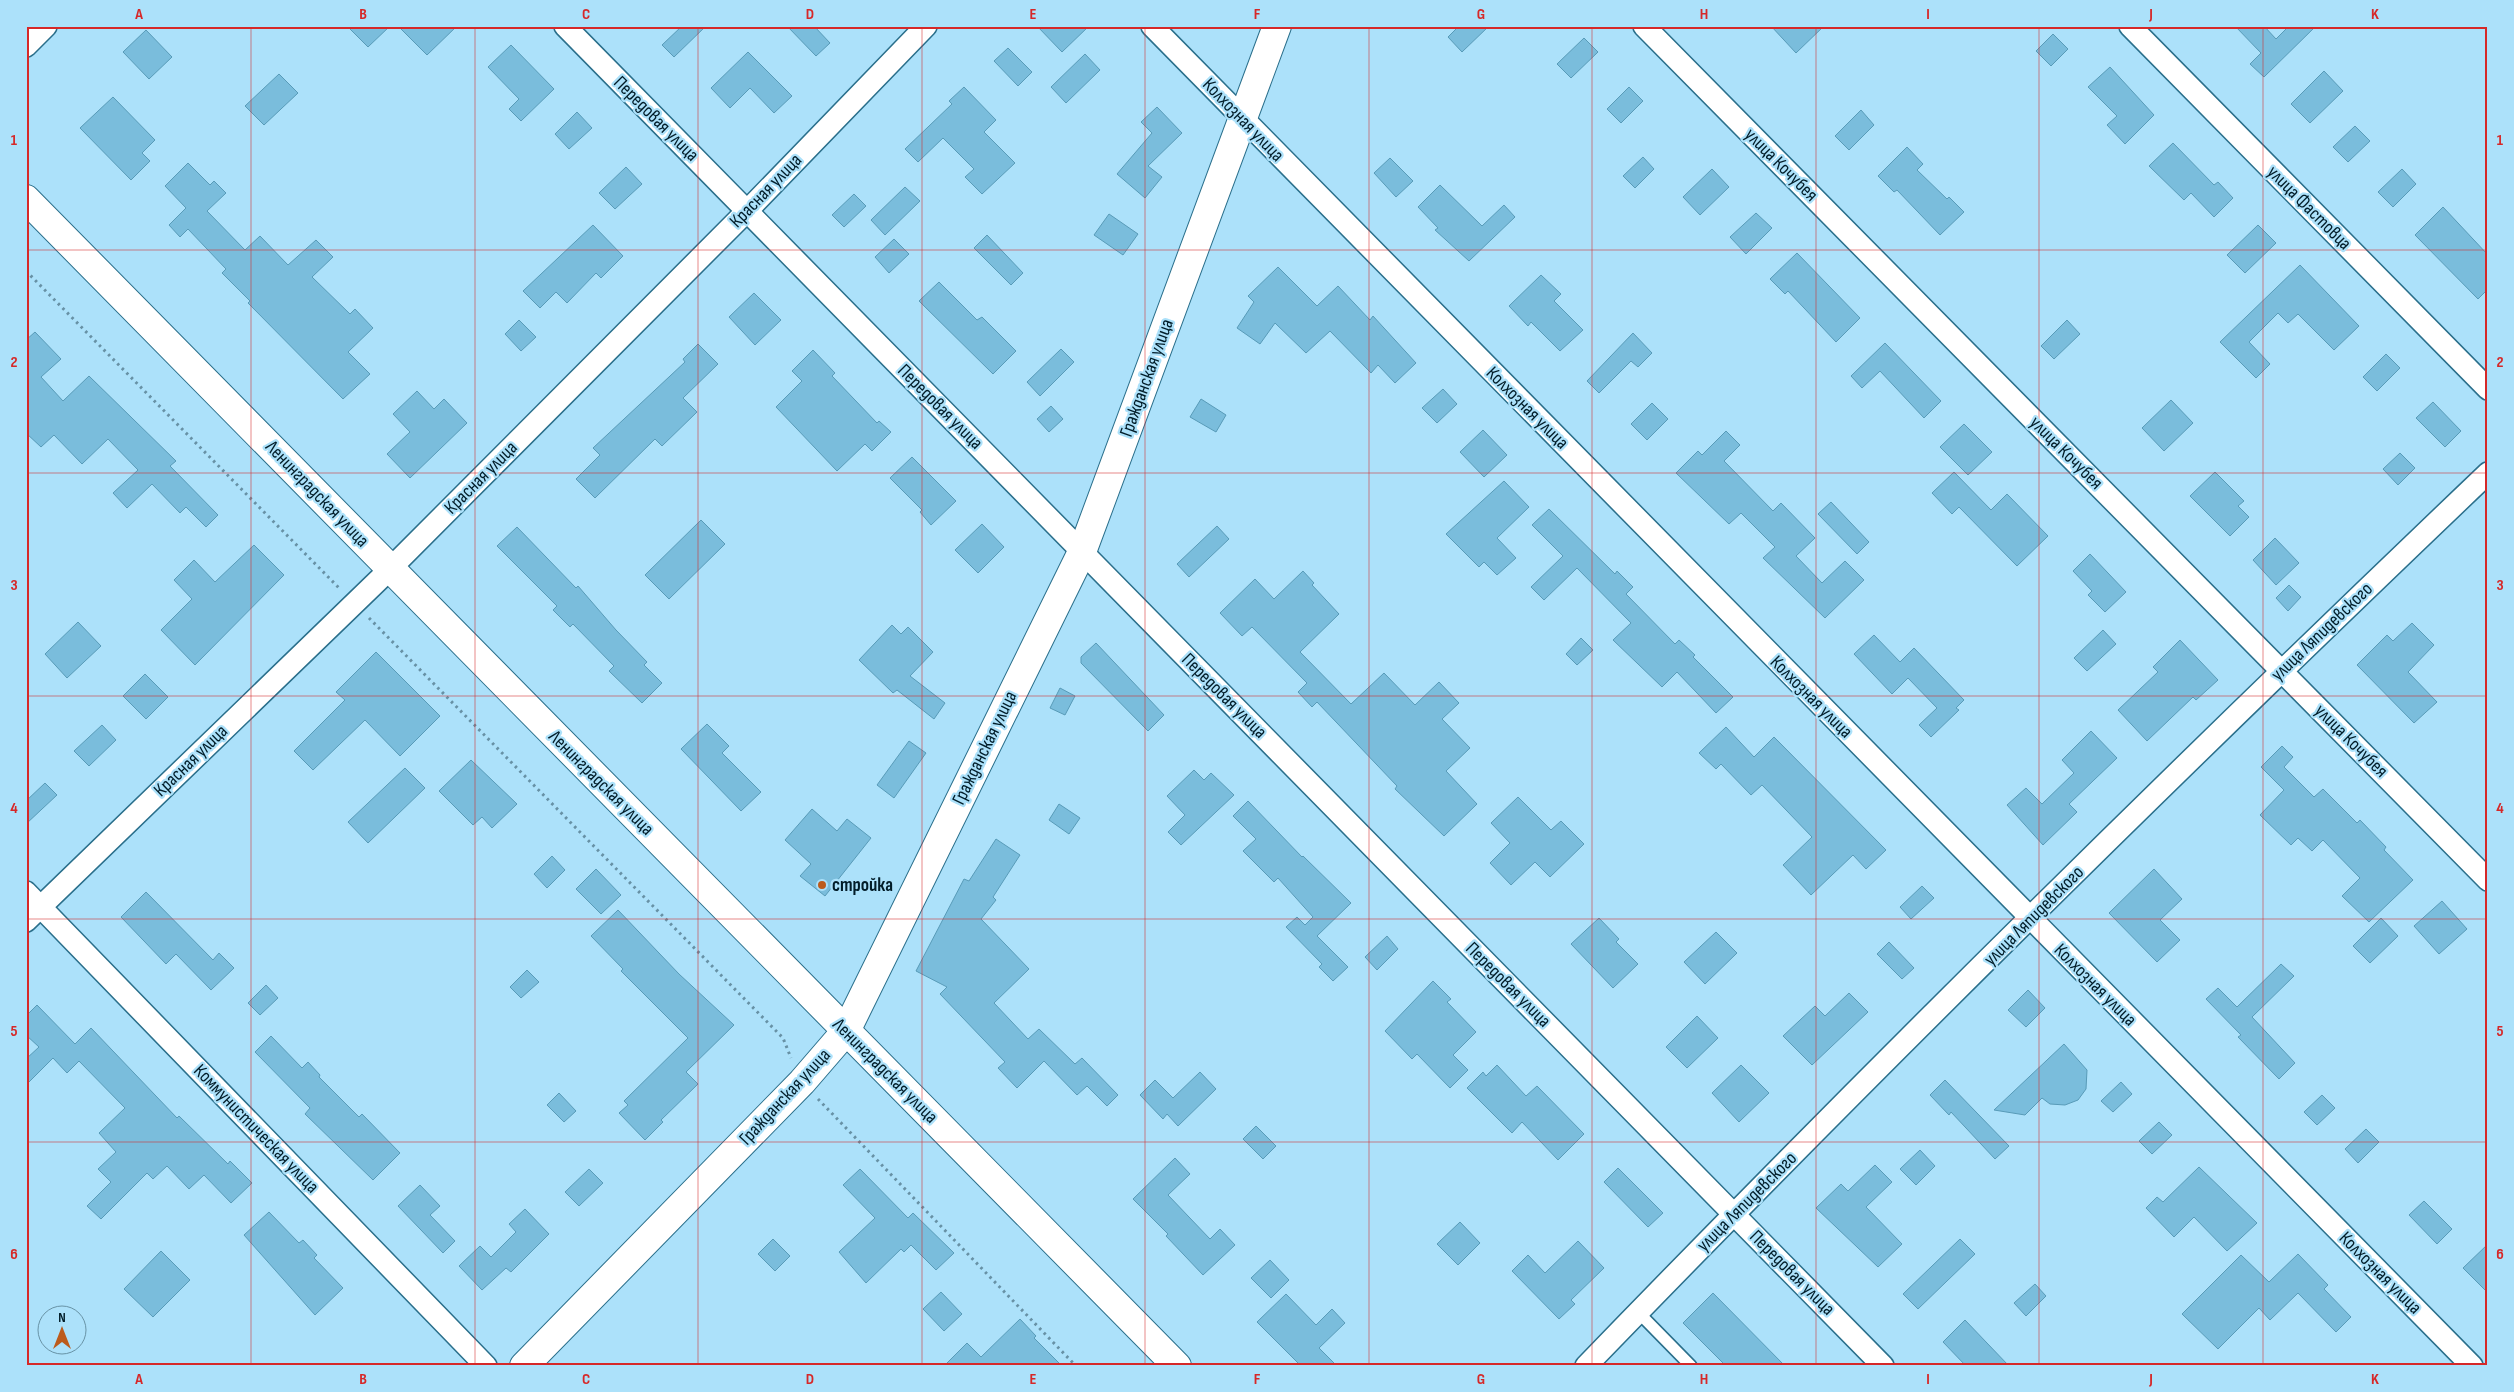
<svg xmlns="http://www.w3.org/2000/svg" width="2514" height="1392" viewBox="0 0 2514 1392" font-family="'Sofia Sans Condensed',sans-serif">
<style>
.building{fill:#7abddc;stroke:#589bb8}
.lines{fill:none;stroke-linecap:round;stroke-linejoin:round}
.lane-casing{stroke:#2a6f8b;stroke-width:14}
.street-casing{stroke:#2a6f8b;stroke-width:24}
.secondary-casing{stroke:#2a6f8b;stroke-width:30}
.path{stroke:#6791a5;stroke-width:3;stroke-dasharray:2.5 4;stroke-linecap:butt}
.lane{stroke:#fff;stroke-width:11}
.street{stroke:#fff;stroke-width:21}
.secondary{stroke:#fff;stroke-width:28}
.grid{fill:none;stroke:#d62828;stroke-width:1;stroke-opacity:0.55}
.poi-dot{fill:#bc5b1c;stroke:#ace1fa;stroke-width:2}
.labels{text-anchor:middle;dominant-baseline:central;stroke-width:4.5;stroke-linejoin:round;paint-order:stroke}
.street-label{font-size:19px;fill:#021d29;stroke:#ace1fa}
.poi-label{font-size:19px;font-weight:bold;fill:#021d29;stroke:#ace1fa;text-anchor:start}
.neatline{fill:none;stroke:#d62828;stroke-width:2}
.grid-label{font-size:16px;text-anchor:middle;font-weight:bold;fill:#d62828}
</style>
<rect width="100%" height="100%" fill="#ace1fa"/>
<g class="building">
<polygon points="347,26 390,26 368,47"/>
<polygon points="398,26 457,26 427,55"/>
<polygon points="682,26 706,26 674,57 662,45"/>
<polygon points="787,26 814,26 830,43 816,56"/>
<polygon points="1037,26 1089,26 1062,52"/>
<polygon points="1459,26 1489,26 1462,52 1448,37"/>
<polygon points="1771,26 1824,26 1796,53"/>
<polygon points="2235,26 2264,26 2276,39 2289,26 2316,26 2264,77 2250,64 2261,53"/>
<polygon points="146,30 172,57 149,79 123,52"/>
<polygon points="2053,34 2068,49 2051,66 2036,51"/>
<polygon points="1584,38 1598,52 1571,78 1557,64"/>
<polygon points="511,45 554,89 521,121 509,109 519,99 488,67"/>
<polygon points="1008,48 1032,72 1018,86 994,61"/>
<polygon points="748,52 792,96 774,113 750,88 730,108 711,88"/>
<polygon points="1085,54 1100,70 1066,103 1051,87"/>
<polygon points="2110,67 2154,115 2125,144 2107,125 2117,116 2088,87"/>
<polygon points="2324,71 2343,91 2310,123 2291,104"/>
<polygon points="279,74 298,93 264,125 245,106"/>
<polygon points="964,87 996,120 984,132 1015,163 982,194 965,177 974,169 943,138 918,162 905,149 952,104 949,101"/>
<polygon points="1629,87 1643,101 1621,123 1607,109"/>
<polygon points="113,97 155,140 142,153 150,161 131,180 80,128"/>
<polygon points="1157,107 1182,133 1148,166 1162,177 1145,198 1117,174 1152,133 1141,122"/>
<polygon points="1861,110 1874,125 1849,150 1835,136"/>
<polygon points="577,112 592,128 569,149 555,134"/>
<polygon points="2355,126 2370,141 2348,162 2333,147"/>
<polygon points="2173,143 2214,185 2218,182 2233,198 2214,217 2191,193 2184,200 2149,166"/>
<polygon points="1907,147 1923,164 1917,170 1947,199 1949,197 1964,212 1940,235 1897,190 1894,192 1878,176"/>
<polygon points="1643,157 1654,169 1635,188 1623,176"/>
<polygon points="1390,158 1413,181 1396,197 1374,173"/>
<polygon points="188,163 210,185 214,181 226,193 207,211 245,250 260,236 288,265 316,240 333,257 312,277 350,314 355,309 373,328 348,352 370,374 343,399 248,303 250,301 222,273 226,269 188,229 180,237 169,225 186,208 165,186"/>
<polygon points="626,167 642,184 615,209 599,193"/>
<polygon points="1712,169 1729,187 1700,215 1683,197"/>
<polygon points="2402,169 2416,184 2393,207 2378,192"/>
<polygon points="1440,185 1482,226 1504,205 1515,217 1469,261 1435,230 1438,228 1418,207"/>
<polygon points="905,187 920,201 885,235 871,220"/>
<polygon points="854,194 866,206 844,227 832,215"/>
<polygon points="2443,207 2488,255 2488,289 2478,299 2415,235"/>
<polygon points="1756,213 1772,228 1746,254 1730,237"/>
<polygon points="1109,214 1138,234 1123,255 1094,235"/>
<polygon points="593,225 623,256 601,278 596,273 567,303 556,292 540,308 523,291"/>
<polygon points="2258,225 2276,243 2245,273 2227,255"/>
<polygon points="987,235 1023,273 1011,285 974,248"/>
<polygon points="894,239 909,254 889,273 875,257"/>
<polygon points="1797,253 1860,318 1836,342 1788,291 1785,294 1770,279"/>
<polygon points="2300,265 2359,326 2334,350 2298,314 2288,323 2278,313 2249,342 2270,364 2256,378 2220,342"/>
<polygon points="1278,267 1317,306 1338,286 1370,320 1373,316 1416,363 1395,383 1378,365 1371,373 1330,331 1306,353 1275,323 1260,344 1237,328 1254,302 1248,296"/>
<polygon points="1541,275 1561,294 1554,301 1583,330 1560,351 1531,322 1528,326 1509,306"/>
<polygon points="939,282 977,320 982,317 1016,351 993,374 919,301"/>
<polygon points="754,293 781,320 755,345 729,317"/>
<polygon points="519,320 536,337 521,351 505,334"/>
<polygon points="2067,320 2080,334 2054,359 2041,346"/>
<polygon points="35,332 61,359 41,377 63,401 89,376 176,461 170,466 218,515 206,527 186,507 180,513 152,484 127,508 113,493 138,470 108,439 82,464 54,435 41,447 26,433 26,340"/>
<polygon points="1633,333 1652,353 1638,367 1631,361 1599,393 1587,381"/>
<polygon points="1885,343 1941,401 1924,418 1880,371 1862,388 1851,376"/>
<polygon points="698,344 718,364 683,398 697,412 662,446 655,439 595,498 576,479 600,455 593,448 685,362 683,359"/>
<polygon points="1061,349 1074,362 1040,396 1027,382"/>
<polygon points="813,350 835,373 832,376 877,423 879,421 891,432 872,451 865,444 837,471 776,407 802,381 792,371"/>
<polygon points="2386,354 2400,368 2377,391 2363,377"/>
<polygon points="1443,389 1457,404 1437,423 1422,408"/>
<polygon points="417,391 434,409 444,399 467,423 410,478 387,454 410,432 393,414"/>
<polygon points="1201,399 1226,415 1216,432 1190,417"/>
<polygon points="2171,400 2193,423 2164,451 2142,428"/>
<polygon points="2433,402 2461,431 2445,447 2416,418"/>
<polygon points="1652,403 1668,419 1647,440 1631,424"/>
<polygon points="1051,406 1063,419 1049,432 1037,419"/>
<polygon points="1964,424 1992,452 1968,475 1940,447"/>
<polygon points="1483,430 1507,455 1484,477 1460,452"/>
<polygon points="1726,431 1740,445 1724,461 1773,511 1781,503 1815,538 1796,556 1822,583 1845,561 1864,580 1825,618 1763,558 1775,547 1741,513 1729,524 1676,473 1698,451 1702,455"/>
<polygon points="2400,453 2415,468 2398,485 2383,469"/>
<polygon points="912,457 956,501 931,525 920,512 922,510 890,478"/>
<polygon points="1954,472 1991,510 2007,494 2048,536 2017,566 1959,507 1952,514 1932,493"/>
<polygon points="2215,472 2244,501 2238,506 2249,517 2230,536 2190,496"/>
<polygon points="1504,481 1529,507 1497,538 1516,558 1497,575 1484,562 1479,567 1446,534"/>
<polygon points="1831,502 1869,542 1857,554 1818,514"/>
<polygon points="1549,509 1615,574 1617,571 1633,587 1626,594 1675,644 1679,640 1695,655 1693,657 1733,697 1716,713 1677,672 1662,687 1613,640 1631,623 1577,568 1544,600 1531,587 1563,556 1532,525"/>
<polygon points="701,520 725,544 669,599 645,575"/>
<polygon points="982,524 1004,547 978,573 955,550"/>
<polygon points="1217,526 1229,539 1189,577 1177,564"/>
<polygon points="517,527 576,588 578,586 616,630 647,662 644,665 662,683 642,703 609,671 614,666 573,624 570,627 553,610 557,606 497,546"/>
<polygon points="2275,538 2299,563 2276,585 2253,560"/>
<polygon points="254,545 284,575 195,665 161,630 192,599 174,580 194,560 215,582"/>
<polygon points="2090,554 2126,592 2105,612 2088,595 2092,591 2073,571"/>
<polygon points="1303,571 1314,583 1312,585 1339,614 1300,652 1351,704 1384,673 1415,705 1439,682 1459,703 1442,719 1470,748 1446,771 1477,804 1444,836 1395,789 1397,786 1317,702 1312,707 1298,692 1307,683 1252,627 1242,636 1220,613 1255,579 1274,599"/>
<polygon points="2289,585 2301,597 2288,611 2276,598"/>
<polygon points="78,622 101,646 67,678 45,654"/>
<polygon points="2412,623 2434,645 2408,672 2437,702 2414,723 2357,665 2387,635 2393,641"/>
<polygon points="892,625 901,634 908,627 933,652 910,676 945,703 934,719 897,690 893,693 859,660"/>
<polygon points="2103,630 2116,644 2087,671 2074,658"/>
<polygon points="1874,635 1900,662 1914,648 1964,700 1956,708 1959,710 1931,737 1919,725 1937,708 1908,678 1892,694 1854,654"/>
<polygon points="1581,638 1593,650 1577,665 1566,654"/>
<polygon points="2180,640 2218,680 2196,700 2193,697 2147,741 2118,710 2158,672 2153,667"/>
<polygon points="1096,643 1164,715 1148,731 1081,663 1081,657"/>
<polygon points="376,652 440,716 400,756 365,720 313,770 294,751 345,700 336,692"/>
<polygon points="145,674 168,697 146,719 123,696"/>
<polygon points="1060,688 1075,696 1065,715 1050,708"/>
<polygon points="707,724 729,746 722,753 761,792 741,811 681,749"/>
<polygon points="102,725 116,740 89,766 74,751"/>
<polygon points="1726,727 1754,757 1774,737 1886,850 1866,869 1853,855 1811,895 1783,865 1812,837 1762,785 1751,795 1721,764 1716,769 1699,753"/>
<polygon points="2091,731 2117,758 2069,804 2077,812 2043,845 2007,805 2026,788 2042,804 2074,773 2062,760"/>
<polygon points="909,741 926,753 894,798 877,785"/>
<polygon points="2282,746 2293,757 2284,767 2314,797 2323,789 2357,823 2360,820 2386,847 2384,850 2413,880 2369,922 2342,896 2360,878 2323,840 2312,851 2298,838 2291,845 2260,815 2284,790 2261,767"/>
<polygon points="471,760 517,804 492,828 482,817 473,825 439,791"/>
<polygon points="405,768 425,788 368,843 348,822"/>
<polygon points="1194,770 1204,780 1211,773 1234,795 1181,845 1168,832 1185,815 1167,796"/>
<polygon points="45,783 57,795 26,824 26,801"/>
<polygon points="1518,797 1551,830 1561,821 1584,844 1550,877 1535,862 1511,885 1490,863 1510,843 1491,823"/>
<polygon points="1248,801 1302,857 1303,856 1351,903 1317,936 1348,967 1333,981 1319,967 1322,964 1286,927 1297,917 1305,925 1313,917 1278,878 1274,882 1243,851 1256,839 1233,816"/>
<polygon points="1059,804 1080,818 1069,834 1049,820"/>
<polygon points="812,809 837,831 847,819 871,838 825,896 800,876 811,864 785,840"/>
<polygon points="996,839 1020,855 993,897 996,900 981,919 1029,969 994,1003 1028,1039 1039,1029 1075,1064 1082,1058 1118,1095 1107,1106 1087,1086 1077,1095 1044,1061 1017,1088 998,1068 1005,1062 940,994 947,987 916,971 964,879 969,881"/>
<polygon points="552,856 565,870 547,888 534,874"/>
<polygon points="596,869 621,895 601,914 576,889"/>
<polygon points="2154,869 2182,899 2160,920 2180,940 2157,962 2109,913"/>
<polygon points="1922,886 1934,898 1911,919 1900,907"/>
<polygon points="146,892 213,960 219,953 234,968 211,990 176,954 166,964 121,917"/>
<polygon points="2442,901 2467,929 2439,954 2414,926"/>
<polygon points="618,910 679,974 734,1025 686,1072 698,1084 661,1120 663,1122 645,1140 619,1113 628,1105 624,1101 688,1038 621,971 623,969 591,936"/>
<polygon points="1599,918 1619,939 1616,942 1638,964 1613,988 1571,944"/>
<polygon points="2381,918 2398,936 2370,963 2353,946"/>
<polygon points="1716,932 1737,953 1705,984 1684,962"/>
<polygon points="1387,936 1398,949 1377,970 1365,957"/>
<polygon points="1889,942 1914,968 1902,979 1877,954"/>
<polygon points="2281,964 2294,976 2252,1017 2295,1063 2279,1079 2238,1037 2241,1035 2206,999 2218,988 2237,1007"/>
<polygon points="527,970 539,982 521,998 510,987"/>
<polygon points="1433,981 1451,999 1447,1002 1476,1032 1453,1055 1468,1070 1450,1088 1417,1054 1412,1059 1385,1031"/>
<polygon points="266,985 278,998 260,1015 248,1003"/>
<polygon points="2028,990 2045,1008 2026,1027 2008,1010"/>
<polygon points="1849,993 1868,1012 1812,1065 1783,1036 1815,1006 1825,1016"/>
<polygon points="37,1005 75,1044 91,1028 177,1118 179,1116 228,1164 230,1161 252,1183 231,1203 204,1175 189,1189 167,1166 153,1179 147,1173 101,1219 87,1206 111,1182 98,1169 116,1152 99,1133 125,1108 79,1061 67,1073 53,1058 26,1085 26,1059 39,1047 26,1035 26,1016"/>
<polygon points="1697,1016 1718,1038 1687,1068 1666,1047"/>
<polygon points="271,1036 302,1068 308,1062 320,1075 319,1077 359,1117 362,1114 400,1153 373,1180 305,1114 310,1108 255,1052"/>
<polygon points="2064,1044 2087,1070 2086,1089 2078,1100 2065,1105 2050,1104 2042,1098 2025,1115 1994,1110"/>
<polygon points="1497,1065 1526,1096 1537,1086 1584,1134 1558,1160 1522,1122 1512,1133 1467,1088 1483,1072 1486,1076"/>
<polygon points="1741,1065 1769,1093 1739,1122 1712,1093"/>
<polygon points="1200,1072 1216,1089 1178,1126 1167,1114 1163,1119 1140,1095 1155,1080 1173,1098"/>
<polygon points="1945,1080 2009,1146 1995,1159 1951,1112 1949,1115 1930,1095"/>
<polygon points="2121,1082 2132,1094 2113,1112 2101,1101"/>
<polygon points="559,1093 576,1111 564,1122 547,1105"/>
<polygon points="2322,1095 2335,1108 2317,1125 2304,1112"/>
<polygon points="2159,1122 2172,1135 2152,1154 2139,1141"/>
<polygon points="1256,1126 1276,1146 1263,1159 1243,1139"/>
<polygon points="2366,1129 2379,1142 2358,1163 2345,1149"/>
<polygon points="1920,1150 1935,1166 1916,1185 1900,1169"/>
<polygon points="1175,1158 1190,1174 1168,1195 1210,1239 1220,1229 1235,1245 1203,1275 1166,1236 1168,1234 1133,1199"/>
<polygon points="1875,1165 1892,1182 1866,1207 1902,1244 1878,1267 1816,1208 1841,1184 1848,1191"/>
<polygon points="2199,1167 2257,1223 2227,1251 2194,1217 2174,1237 2146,1208 2157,1197 2163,1202"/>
<polygon points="1618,1168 1663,1213 1648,1227 1604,1182"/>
<polygon points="589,1169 603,1183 579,1206 565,1192"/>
<polygon points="860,1169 908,1218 913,1213 954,1253 936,1270 911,1245 904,1252 901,1249 866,1283 839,1252 875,1218 843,1185"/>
<polygon points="420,1185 440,1206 430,1215 455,1241 443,1253 398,1206"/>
<polygon points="2424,1201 2452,1229 2437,1244 2409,1215"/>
<polygon points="525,1209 549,1234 511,1272 506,1268 482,1290 459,1266 480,1246 491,1257 516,1232 509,1224"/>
<polygon points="269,1212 299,1243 303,1240 317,1255 314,1258 343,1288 315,1315 244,1235"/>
<polygon points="1460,1222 1480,1243 1458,1265 1437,1244"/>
<polygon points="773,1239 790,1256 775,1271 758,1254"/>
<polygon points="1960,1239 1975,1254 1918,1309 1903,1294"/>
<polygon points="1578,1241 1604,1268 1571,1300 1575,1304 1559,1319 1512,1271 1528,1255 1545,1273"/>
<polygon points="2488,1244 2488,1293 2463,1268"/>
<polygon points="161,1251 190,1280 153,1317 124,1289"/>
<polygon points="2298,1254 2328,1285 2324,1289 2351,1317 2336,1332 2298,1293 2270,1320 2259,1308 2218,1349 2182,1314 2241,1255 2269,1282"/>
<polygon points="1270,1260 1289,1280 1271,1298 1251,1278"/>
<polygon points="2035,1284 2046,1296 2026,1316 2014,1303"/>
<polygon points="941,1292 962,1314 944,1331 923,1309"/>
<polygon points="1713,1293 1785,1366 1726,1366 1683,1323"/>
<polygon points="1286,1294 1316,1325 1332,1309 1345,1323 1319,1348 1337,1366 1301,1366 1257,1322"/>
<polygon points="1020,1319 1036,1336 1034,1338 1062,1366 944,1366 967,1343 981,1357"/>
<polygon points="1965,1320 2009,1366 1966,1366 1943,1342"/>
</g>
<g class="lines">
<g class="lane-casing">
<polyline id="lane" points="1638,1312 1691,1366"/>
</g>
<g class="street-casing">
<g id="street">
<polyline points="565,26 1883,1366"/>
<polyline points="1152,26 2472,1366"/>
<polyline points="1644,26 2488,880"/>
<polyline points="2130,26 2488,389"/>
<polyline points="26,46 46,26"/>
<polyline points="26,892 486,1366"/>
<polyline points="26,921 390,569 747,211 926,26"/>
<path d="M1586,1366C1880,1062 2182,765 2488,473"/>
</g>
</g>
<g class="secondary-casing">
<g id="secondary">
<polyline points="26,199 1177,1366"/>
<polyline points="524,1366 802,1082 846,1031 1082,552 1277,26"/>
</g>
</g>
<g class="path">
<polyline points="26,271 340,589"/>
<polyline points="369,618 783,1038 791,1058"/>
<polyline points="818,1099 1076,1366"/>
</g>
<use href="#lane" class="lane"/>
<use href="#street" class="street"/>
<use href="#secondary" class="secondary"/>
</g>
<path class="grid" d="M251,26V1366M475,26V1366M698,26V1366M922,26V1366M1145,26V1366M1369,26V1366M1592,26V1366M1816,26V1366M2039,26V1366M2263,26V1366M26,250H2488M26,473H2488M26,696H2488M26,919H2488M26,1142H2488"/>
<circle class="poi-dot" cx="822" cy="885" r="5"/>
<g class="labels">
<g class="street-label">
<text transform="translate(656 119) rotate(45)">Передовая улица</text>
<text transform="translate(1243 120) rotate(46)">Колхозная улица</text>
<text transform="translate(1781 165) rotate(45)">улица Кочубея</text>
<text transform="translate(766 191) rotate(-46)">Красная улица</text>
<text transform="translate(2309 208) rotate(45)">улица Фастовца</text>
<text transform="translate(1147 378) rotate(-70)">Гражданская улица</text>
<text transform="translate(940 407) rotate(45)">Передовая улица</text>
<text transform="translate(1527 408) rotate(45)">Колхозная улица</text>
<text transform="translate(2066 453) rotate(45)">улица Кочубея</text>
<text transform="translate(481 478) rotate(-45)">Красная улица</text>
<text transform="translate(317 494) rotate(46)">Ленинградская улица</text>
<text transform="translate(2322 632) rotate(-44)">улица Ляпидевского</text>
<text transform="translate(1224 696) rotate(45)">Передовая улица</text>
<text transform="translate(1811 697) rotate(45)">Колхозная улица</text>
<text transform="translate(2351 741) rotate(45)">улица Кочубея</text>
<text transform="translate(985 748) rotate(-64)">Гражданская улица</text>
<text transform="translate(191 761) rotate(-44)">Красная улица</text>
<text transform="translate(601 783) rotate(45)">Ленинградская улица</text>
<text transform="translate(2034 916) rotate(-45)">улица Ляпидевского</text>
<text transform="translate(1508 985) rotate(45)">Передовая улица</text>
<text transform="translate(2095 985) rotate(45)">Колхозная улица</text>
<text transform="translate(885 1071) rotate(45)">Ленинградская улица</text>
<text transform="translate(785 1097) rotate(-47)">Гражданская улица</text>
<text transform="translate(256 1129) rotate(46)">Коммунистическая улица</text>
<text transform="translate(1747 1202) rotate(-45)">улица Ляпидевского</text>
<text transform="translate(1792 1273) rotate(45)">Передовая улица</text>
<text transform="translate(2380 1273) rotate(45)">Колхозная улица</text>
</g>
<g class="poi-label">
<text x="832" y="885">стройка</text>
</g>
</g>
<rect width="2514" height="1392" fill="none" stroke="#ace1fa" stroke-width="55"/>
<g transform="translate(62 1330)"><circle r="24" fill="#ace1fa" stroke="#6893a6"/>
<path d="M0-4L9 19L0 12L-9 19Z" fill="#bc5b1c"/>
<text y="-8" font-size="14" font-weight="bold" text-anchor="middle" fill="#021d29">N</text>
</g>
<rect x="28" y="28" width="2458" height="1336" class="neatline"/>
<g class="grid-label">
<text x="139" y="19">A</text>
<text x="363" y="19">B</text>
<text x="586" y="19">C</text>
<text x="810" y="19">D</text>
<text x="1033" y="19">E</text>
<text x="1257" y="19">F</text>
<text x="1481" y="19">G</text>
<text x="1704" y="19">H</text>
<text x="1928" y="19">I</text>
<text x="2151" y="19">J</text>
<text x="2375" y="19">K</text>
<text x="14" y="145">1</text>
<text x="2500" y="145">1</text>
<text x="14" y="367">2</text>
<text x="2500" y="367">2</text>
<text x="14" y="590">3</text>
<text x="2500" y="590">3</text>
<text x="14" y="813">4</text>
<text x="2500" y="813">4</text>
<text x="14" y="1036">5</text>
<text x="2500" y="1036">5</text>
<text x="14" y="1259">6</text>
<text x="2500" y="1259">6</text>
<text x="139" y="1384">A</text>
<text x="363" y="1384">B</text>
<text x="586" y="1384">C</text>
<text x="810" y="1384">D</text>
<text x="1033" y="1384">E</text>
<text x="1257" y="1384">F</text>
<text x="1481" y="1384">G</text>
<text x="1704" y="1384">H</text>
<text x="1928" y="1384">I</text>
<text x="2151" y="1384">J</text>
<text x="2375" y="1384">K</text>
</g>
</svg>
